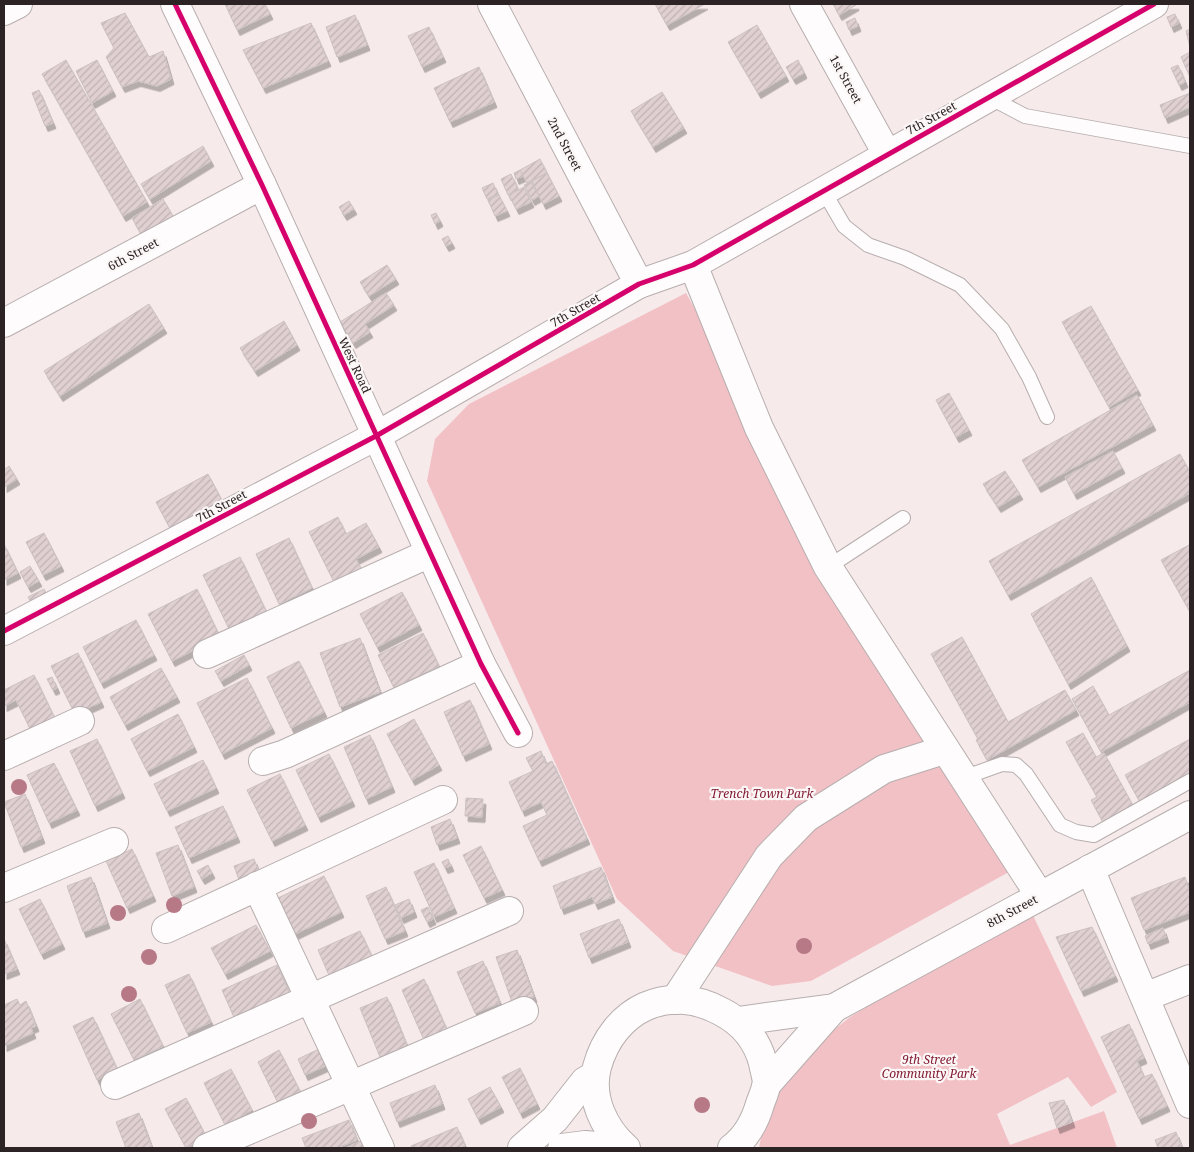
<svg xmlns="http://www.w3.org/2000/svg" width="1194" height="1152" viewBox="0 0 1194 1152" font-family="'Noto Serif',serif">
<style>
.green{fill:#f2c1c6}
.building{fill:url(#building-hatch);stroke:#ccc1c2;filter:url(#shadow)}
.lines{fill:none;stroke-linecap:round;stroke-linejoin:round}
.lane-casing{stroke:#b7aeae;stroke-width:16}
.street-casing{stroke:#b7aeae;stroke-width:30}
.lane{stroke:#fefcfc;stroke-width:14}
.street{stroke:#fefcfc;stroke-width:28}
.cycleway-casing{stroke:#fcf7f7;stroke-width:8}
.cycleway{stroke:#d6006c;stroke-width:5}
.tree{fill:#b77986}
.labels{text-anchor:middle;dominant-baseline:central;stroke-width:4.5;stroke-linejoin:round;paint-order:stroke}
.street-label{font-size:12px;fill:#2c2324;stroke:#fcf7f7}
.park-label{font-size:12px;font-style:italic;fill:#831c34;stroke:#fcf7f7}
</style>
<defs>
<pattern id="building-hatch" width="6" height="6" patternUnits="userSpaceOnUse" patternTransform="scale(1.25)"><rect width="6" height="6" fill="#e0d0d2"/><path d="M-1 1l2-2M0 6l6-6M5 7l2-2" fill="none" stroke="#c0b2b4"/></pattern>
<filter id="shadow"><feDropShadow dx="3" dy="5.5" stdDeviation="0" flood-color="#0004"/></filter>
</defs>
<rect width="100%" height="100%" fill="#f7eaeb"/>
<g class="green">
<polygon points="686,293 1009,872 811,981 772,986 673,951 617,899 427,481 435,439 469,404"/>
<polygon points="1030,909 1117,1092 1091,1107 1068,1077 997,1114 1010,1145 1104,1111 1117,1148 759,1148 763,1127 776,1094 824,1038 850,1017"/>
</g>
<g class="building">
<polygon points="225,4 265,4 270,14 237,30"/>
<polygon points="655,4 705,4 667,25"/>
<polygon points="833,4 856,4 856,5 839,15"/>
<polygon points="125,13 149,57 163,51 171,79 157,86 138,81 122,87 106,57 114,48 101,23"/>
<polygon points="1175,14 1179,23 1171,27 1167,17"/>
<polygon points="355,15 367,45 337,57 326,27"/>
<polygon points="855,18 858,26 849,30 846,22"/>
<polygon points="311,23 328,61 263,88 243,50"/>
<polygon points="757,25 786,76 758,93 728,42"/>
<polygon points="429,27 443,57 422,67 408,36"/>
<polygon points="1190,29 1190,47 1186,31"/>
<polygon points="1190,52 1190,77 1181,57"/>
<polygon points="66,60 147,202 123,216 42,74"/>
<polygon points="97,60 113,91 92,103 76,71"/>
<polygon points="798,60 804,73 793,79 786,67"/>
<polygon points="1178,65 1185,82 1179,85 1171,68"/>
<polygon points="479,67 494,102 450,122 434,88"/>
<polygon points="39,90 53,123 45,126 32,93"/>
<polygon points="662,92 684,128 653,147 631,111"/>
<polygon points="1190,93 1190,107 1165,118 1160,105"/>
<polygon points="203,146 211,161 150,199 141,184"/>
<polygon points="540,159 547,173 527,183 520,170"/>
<polygon points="520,170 523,176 516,179 514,173"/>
<polygon points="547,173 559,196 543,204 532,181"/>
<polygon points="511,174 518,189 508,195 501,179"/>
<polygon points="531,182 539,196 532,200 524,185"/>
<polygon points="493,183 498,194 487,199 482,188"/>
<polygon points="524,187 531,202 516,209 509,195"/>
<polygon points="499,195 507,211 495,216 488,200"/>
<polygon points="163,199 176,221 144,240 132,218"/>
<polygon points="349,201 354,209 344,215 339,207"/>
<polygon points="436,213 440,221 435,224 431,215"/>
<polygon points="448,236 452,243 446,246 442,239"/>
<polygon points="387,265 396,279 369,296 360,282"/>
<polygon points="386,293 394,305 365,324 370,332 353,343 340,322"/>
<polygon points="149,304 164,328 60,396 44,371"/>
<polygon points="1091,306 1138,390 1109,407 1062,322"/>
<polygon points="284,321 297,345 255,371 240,348"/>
<polygon points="949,393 969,430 956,437 936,400"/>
<polygon points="1137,395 1153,425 1038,487 1022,460"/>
<polygon points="1113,451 1122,468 1074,494 1065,477"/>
<polygon points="1180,454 1190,472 1190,493 1008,595 989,561"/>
<polygon points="9,466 17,479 4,487 4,470"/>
<polygon points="1005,471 1020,494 998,507 983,484"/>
<polygon points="208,474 224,504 172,532 156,502"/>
<polygon points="338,517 346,534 366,523 379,547 356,559 363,572 336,586 309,532"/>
<polygon points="44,533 61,566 43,575 26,542"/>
<polygon points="289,538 312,588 279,604 256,554"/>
<polygon points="4,544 18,573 4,580"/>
<polygon points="1189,545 1190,546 1190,612 1161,560"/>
<polygon points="240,557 266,611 229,629 203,575"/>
<polygon points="30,566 39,581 28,587 20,572"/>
<polygon points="1091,577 1127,646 1068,684 1031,614"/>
<polygon points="44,589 52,604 36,612 28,597"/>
<polygon points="197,589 220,637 172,661 148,614"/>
<polygon points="402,592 419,625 377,647 360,614"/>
<polygon points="136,620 154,655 101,683 83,647"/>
<polygon points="423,633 439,666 394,688 378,655"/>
<polygon points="962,637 1008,722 1065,690 1076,710 987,760 976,740 978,739 931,654"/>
<polygon points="360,638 380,692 340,707 320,653"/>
<polygon points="78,653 101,702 75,714 51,666"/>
<polygon points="244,655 249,665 221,681 215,671"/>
<polygon points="299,661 324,712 291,728 267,677"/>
<polygon points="161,668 177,697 125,725 110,697"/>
<polygon points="1190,670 1190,702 1101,752 1072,699 1093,686 1109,715"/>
<polygon points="34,675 56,721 32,733 16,700 4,706 4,690"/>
<polygon points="52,677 57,688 53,690 47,679"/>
<polygon points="247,678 272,728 222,754 197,703"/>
<polygon points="470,700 489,744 463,756 444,712"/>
<polygon points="178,714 194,747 147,771 131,739"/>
<polygon points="414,719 439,765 412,780 387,734"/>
<polygon points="1083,733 1096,757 1104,753 1135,809 1105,826 1091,800 1097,797 1066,742"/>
<polygon points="370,735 392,787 366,799 344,747"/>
<polygon points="97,739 122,793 95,806 70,751"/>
<polygon points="1190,739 1190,774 1140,802 1125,775"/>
<polygon points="541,751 546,764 552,761 587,839 539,861 523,826 547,815 541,802 522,811 509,782 533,771 526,758"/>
<polygon points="329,754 352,801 318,817 296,770"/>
<polygon points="203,760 216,788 167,811 154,784"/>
<polygon points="54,763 77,810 49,823 27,775"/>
<polygon points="280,774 305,825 272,841 247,790"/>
<polygon points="25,794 42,838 21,847 4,802"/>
<polygon points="466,798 483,799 482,817 465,816"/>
<polygon points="223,806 237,837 189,858 175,827"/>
<polygon points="450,819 457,838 437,845 431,827"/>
<polygon points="178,845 194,887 172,896 156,853"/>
<polygon points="481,846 502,890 484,898 463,855"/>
<polygon points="132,849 153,896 127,908 106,861"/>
<polygon points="254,859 259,872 239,880 234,866"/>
<polygon points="448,859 451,866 445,868 442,862"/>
<polygon points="434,863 454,908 434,917 414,872"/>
<polygon points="208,865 212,873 202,879 197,871"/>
<polygon points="601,867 612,897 595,904 592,897 561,909 553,886"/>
<polygon points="324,876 341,912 295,934 278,898"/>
<polygon points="91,877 107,923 83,932 67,886"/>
<polygon points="1185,877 1190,892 1190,912 1144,930 1131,898"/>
<polygon points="386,887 405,931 385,939 366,896"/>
<polygon points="40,899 62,944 41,954 19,909"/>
<polygon points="409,899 414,912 401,918 395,905"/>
<polygon points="428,907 433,919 427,922 421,910"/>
<polygon points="619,919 628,942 589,958 580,934"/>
<polygon points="256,925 270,951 225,974 211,948"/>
<polygon points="1092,927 1115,976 1081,991 1056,937"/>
<polygon points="1163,928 1166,937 1148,944 1145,936"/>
<polygon points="360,931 374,961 331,980 318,950"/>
<polygon points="4,939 17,969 4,974"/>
<polygon points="517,950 534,997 513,1005 496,957"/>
<polygon points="483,961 500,1003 475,1013 457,972"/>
<polygon points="277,965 292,999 237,1024 222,990"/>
<polygon points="189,974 211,1022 187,1033 165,985"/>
<polygon points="424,979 447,1030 424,1040 402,990"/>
<polygon points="387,997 407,1046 380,1057 360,1008"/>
<polygon points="17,999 20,1005 26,1001 36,1026 31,1028 33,1033 4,1046 4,1005"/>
<polygon points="140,999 163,1046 134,1060 111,1014"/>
<polygon points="93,1017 118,1071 97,1080 73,1026"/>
<polygon points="1129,1024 1144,1058 1137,1061 1144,1077 1152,1074 1167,1106 1139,1119 1101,1037"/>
<polygon points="323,1047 330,1064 305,1075 298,1059"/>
<polygon points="279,1050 300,1091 278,1103 258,1062"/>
<polygon points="520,1068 537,1104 520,1113 502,1077"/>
<polygon points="231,1069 252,1110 225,1125 204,1083"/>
<polygon points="435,1085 442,1104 397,1122 390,1103"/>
<polygon points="490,1087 501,1107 478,1119 468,1099"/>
<polygon points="186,1098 207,1138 186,1148 165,1109"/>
<polygon points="1064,1100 1072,1122 1057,1128 1049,1103"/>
<polygon points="139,1113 152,1148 126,1148 116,1122"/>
<polygon points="349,1120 357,1140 337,1148 306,1148 302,1138"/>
<polygon points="457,1127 465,1146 460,1148 412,1148 411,1146"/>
<polygon points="1176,1132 1182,1148 1158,1148 1155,1140"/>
<polygon points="367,1138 372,1148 346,1148"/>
</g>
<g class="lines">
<g class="lane-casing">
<g id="lane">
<polyline points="989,97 1025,116 1190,146"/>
<polyline points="823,190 844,226 868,245 905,258 960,285 1002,329 1029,377 1047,417"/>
<polyline points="828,567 903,518"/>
<polyline points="963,778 1002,764 1016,765 1026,774 1060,825 1076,832 1094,835 1190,781"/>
</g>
</g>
<g class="street-casing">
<g id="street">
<polyline points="175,4 262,185 481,664 518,733"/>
<polyline points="492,4 639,284"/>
<polyline points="804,4 887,154"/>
<polyline points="4,11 18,4"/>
<polyline points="693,265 759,428 828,567 1040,896"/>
<polyline points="4,323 262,185"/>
<polyline points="4,631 376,436 639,284 693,265 1154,4"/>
<polyline points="207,654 430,553"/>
<polyline points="4,756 80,721"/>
<polyline points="263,761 285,754 481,664"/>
<polyline points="1090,869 1190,1104"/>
<polyline points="257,886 380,1148"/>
<polyline points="4,888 114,842"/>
<polyline points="166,929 443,800"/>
<polyline points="1145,997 1190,979"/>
<polyline points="675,1000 769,856 806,818 884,769 944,750"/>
<polyline points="738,1021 834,1008 1190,815"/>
<polyline points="767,1084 834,1008"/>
<polyline points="115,1085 509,911"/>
<polyline points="207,1148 524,1011"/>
<polyline points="522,1148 555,1119 585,1081 594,1076"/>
<polyline points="562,1148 585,1145 620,1148"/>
<path d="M626,1148C604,1129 589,1097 597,1067C613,1009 668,982 722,1012C743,1023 757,1040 763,1063C764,1070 768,1080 766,1086C765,1092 762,1098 760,1104C755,1121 747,1137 732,1148"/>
</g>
</g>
<use href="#lane" class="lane"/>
<use href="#street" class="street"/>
<g class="cycleway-casing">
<g id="cycleway">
<polyline points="175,4 262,185 481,664 518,733"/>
<polyline points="4,631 376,436 639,284 693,265 1154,4"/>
</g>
</g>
<use href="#cycleway" class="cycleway"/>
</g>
<g class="tree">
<circle cx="19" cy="787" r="8"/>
<circle cx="174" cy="905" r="8"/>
<circle cx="118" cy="913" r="8"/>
<circle cx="804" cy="946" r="8"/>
<circle cx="149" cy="957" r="8"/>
<circle cx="129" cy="994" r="8"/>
<circle cx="702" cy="1105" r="8"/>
<circle cx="309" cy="1121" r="8"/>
</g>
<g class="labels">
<g class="street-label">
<text transform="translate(846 79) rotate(61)">1st Street</text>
<text transform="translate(931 118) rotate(-29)">7th Street</text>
<text transform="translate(565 144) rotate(62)">2nd Street</text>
<text transform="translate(133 254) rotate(-28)">6th Street</text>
<text transform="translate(575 310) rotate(-30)">7th Street</text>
<text transform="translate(355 365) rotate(65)">West Road</text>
<text transform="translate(221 506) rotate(-28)">7th Street</text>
<text transform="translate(1012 911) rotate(-28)">8th Street</text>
</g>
<g class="park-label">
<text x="762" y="793">Trench Town Park</text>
<text x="929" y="1059">9th Street<tspan x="929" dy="14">Community Park</tspan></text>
</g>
</g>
<rect width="1194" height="1152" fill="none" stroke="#2c2324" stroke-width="10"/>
</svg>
